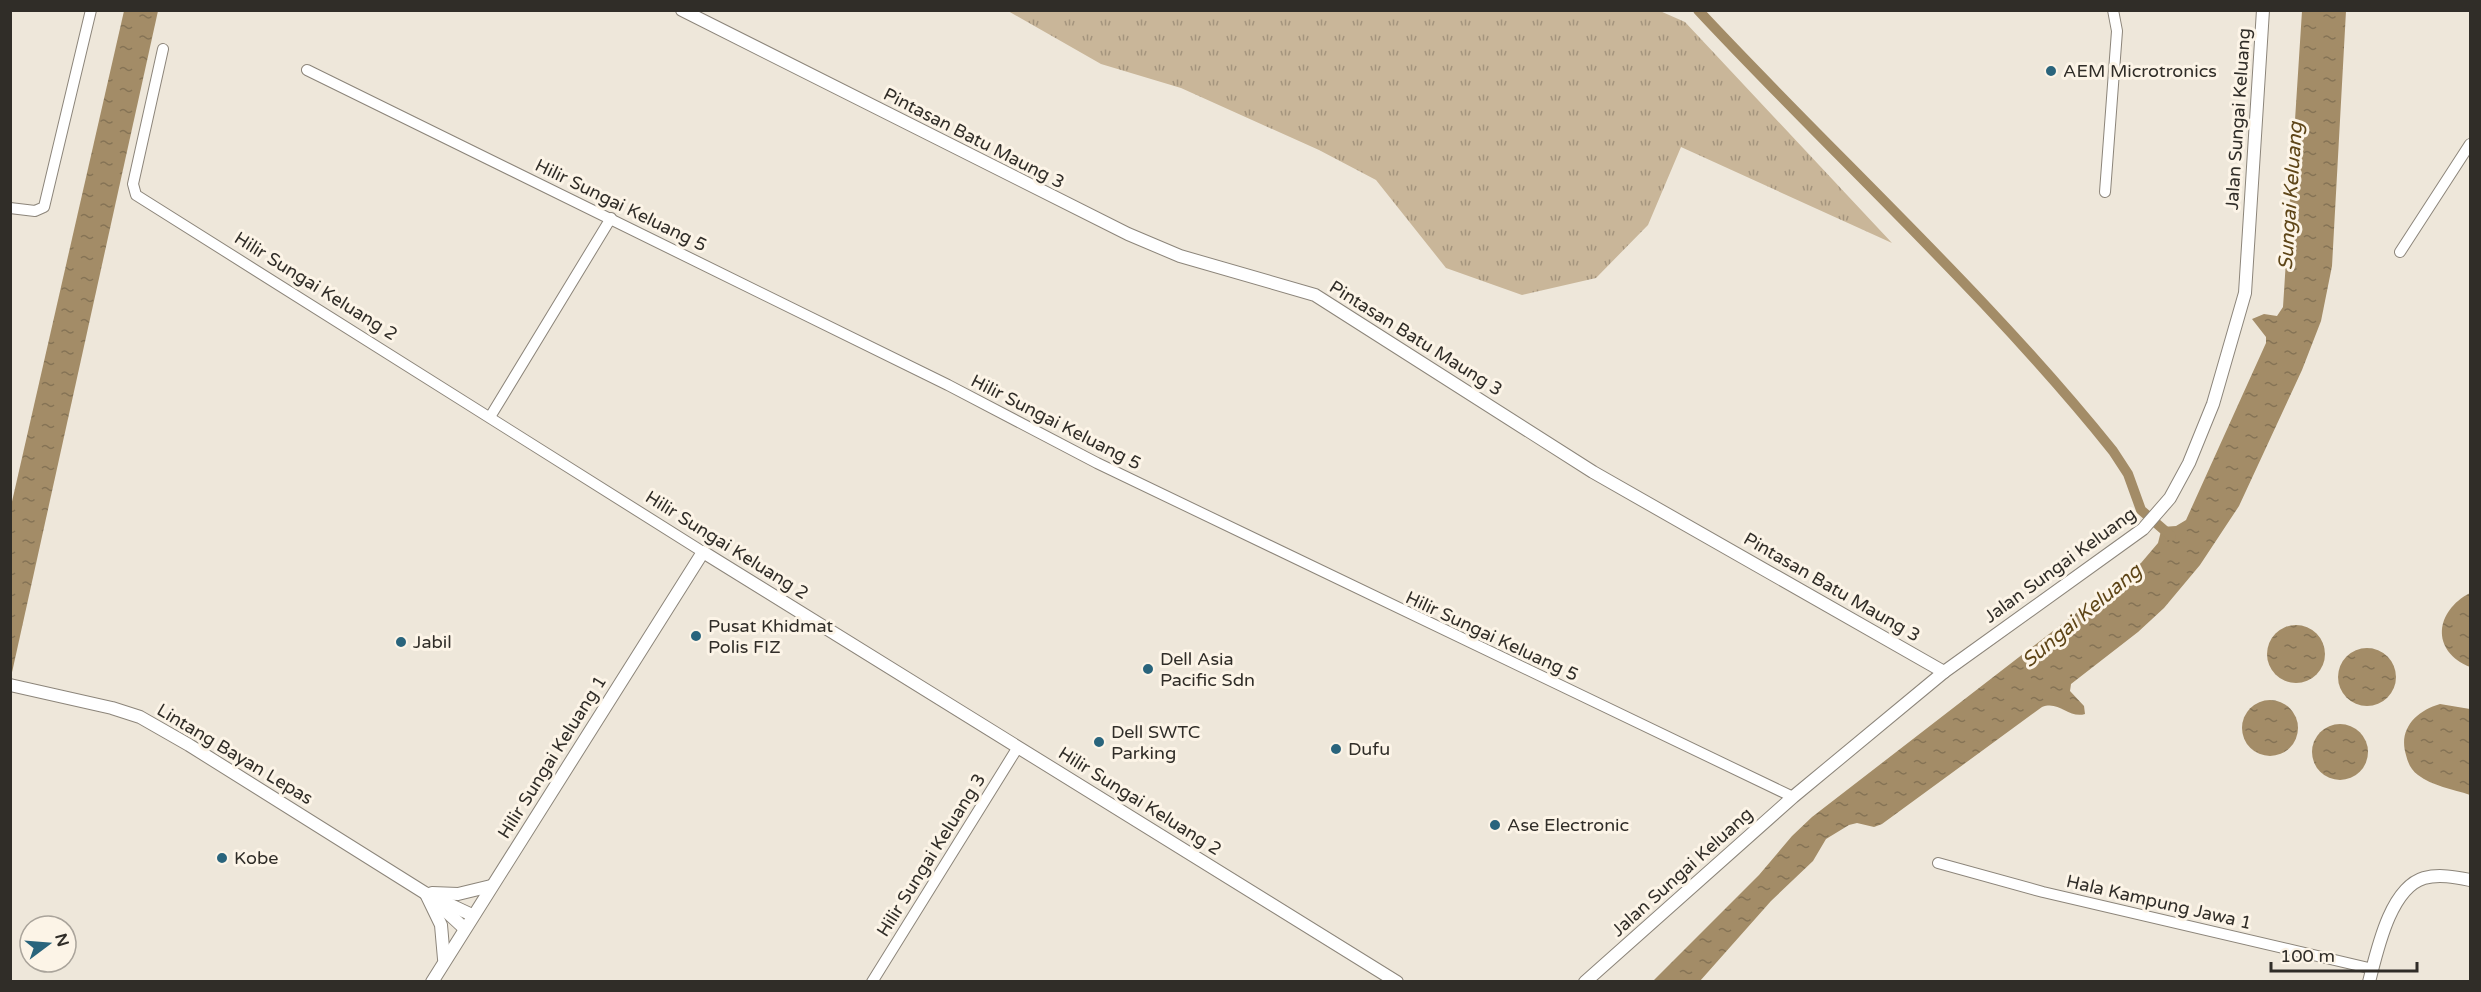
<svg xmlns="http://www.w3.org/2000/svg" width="2481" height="992" viewBox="0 0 2481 992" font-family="'Varela Round',sans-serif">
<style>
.grass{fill:url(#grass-tufts)}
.water{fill:url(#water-ripples)}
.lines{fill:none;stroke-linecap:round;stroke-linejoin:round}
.canal{stroke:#a38c67;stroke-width:10}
.minor-casing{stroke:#8c857a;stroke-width:12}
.tertiary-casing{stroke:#8c857a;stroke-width:14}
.minor{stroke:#fff;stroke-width:10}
.tertiary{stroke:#fff;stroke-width:12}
.poi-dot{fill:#29647c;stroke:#fcf4e7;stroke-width:2}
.labels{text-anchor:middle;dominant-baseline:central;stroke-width:6;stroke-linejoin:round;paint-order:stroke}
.poi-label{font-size:18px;fill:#302d28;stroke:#fcf4e7;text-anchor:start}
.street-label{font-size:18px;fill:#302d28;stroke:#fcf4e7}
.water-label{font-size:20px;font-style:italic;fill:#5e4517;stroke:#fcf4e7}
</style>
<defs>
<pattern id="grass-tufts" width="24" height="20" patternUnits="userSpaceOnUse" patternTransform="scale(1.5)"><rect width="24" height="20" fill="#c9b699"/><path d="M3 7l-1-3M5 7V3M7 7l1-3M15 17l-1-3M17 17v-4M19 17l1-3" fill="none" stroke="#a4947d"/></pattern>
<pattern id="water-ripples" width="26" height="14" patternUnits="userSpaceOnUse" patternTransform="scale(1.5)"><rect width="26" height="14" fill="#a38c67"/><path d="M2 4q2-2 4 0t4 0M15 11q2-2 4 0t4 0" fill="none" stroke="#857355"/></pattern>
</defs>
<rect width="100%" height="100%" fill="#eee7da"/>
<polygon class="grass" points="1008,11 1660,11 1685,22 1892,243 1681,147 1648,225 1596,278 1522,295 1446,268 1376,180 1319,150 1181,88 1101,64"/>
<g class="water">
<polygon points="124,11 158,11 11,677 11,506"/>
<path d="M2302,11H2346L2332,266L2321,321L2302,370L2239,506L2200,565L2164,608L2138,632L2071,684L2070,691L2084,706L2085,714C2069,719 2059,700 2042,707L1882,824L1874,827L1857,823L1849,825L1826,839L1813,861L1771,901L1700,981H1653L1759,875L1792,836L1812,817L2141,563L2158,543L2162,527L2176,526L2186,520L2266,343V337L2252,319L2264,314L2277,316L2283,307Z"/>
<path d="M2470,593V667C2430,651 2435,611 2470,593Z"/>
<circle cx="2296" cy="654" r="29"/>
<circle cx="2367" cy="677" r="29"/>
<circle cx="2270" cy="728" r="28"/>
<path d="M2440,704L2470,709V795C2453,789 2432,786 2418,775C2411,770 2408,763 2406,755C2398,729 2416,711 2440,704Z"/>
<circle cx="2340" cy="752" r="28"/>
</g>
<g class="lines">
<path class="canal" d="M1698,10C1836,158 1987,294 2113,451L2128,474L2141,510L2171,536"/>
<g class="minor-casing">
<g id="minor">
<polyline points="163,49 133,184 136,195 703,552"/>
<polyline points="307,70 948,385 1097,463 1793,797"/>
<polyline points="2105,192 2117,31 2113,10"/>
<polyline points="10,208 35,211 44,207 91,10"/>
<polyline points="2400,252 2470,144"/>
<polyline points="490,417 611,218"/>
<polyline points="1938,863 2043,892 2373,969"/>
<polyline points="872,982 1018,747"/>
</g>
</g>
<g class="tertiary-casing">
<g id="tertiary">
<polyline points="682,10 1128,234 1180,256 1315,295 1593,472 1944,672"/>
<polyline points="10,685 112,708 140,717 189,745 425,893 472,915"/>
<polyline points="432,893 458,894 491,886"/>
<polyline points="426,894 441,925 444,959"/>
<polyline points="435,901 464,928"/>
<polyline points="432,982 703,552 1397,982"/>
<polyline points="1585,982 1793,797 1944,672 2143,529 2170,498 2189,463 2213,404 2245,293 2263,10"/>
<path d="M2369,982C2377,951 2390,888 2424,878C2439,874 2455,877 2470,880"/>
</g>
</g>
<use href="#minor" class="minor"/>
<use href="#tertiary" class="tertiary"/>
</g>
<g class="poi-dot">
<circle cx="2051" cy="71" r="6"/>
<circle cx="696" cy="636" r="6"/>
<circle cx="401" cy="642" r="6"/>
<circle cx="1148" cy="669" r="6"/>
<circle cx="1099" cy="742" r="6"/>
<circle cx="1336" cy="749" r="6"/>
<circle cx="1495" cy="825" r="6"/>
<circle cx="222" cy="858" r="6"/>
</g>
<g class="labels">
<g class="poi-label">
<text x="2063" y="71">AEM Microtronics</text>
<text x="708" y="626">Pusat Khidmat<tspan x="708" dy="21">Polis FIZ</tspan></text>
<text x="413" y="642">Jabil</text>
<text x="1160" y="659">Dell Asia<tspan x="1160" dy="21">Pacific Sdn</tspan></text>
<text x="1111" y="732">Dell SWTC<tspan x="1111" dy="21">Parking</tspan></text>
<text x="1348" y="749">Dufu</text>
<text x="1507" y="825">Ase Electronic</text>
<text x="234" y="858">Kobe</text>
</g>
<g class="street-label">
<text transform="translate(2238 119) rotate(-86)">Jalan Sungai Keluang</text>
<text transform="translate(974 138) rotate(27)">Pintasan Batu Maung 3</text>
<text transform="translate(621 205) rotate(26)">Hilir Sungai Keluang 5</text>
<text transform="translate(316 286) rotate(32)">Hilir Sungai Keluang 2</text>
<text transform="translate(1416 338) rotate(32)">Pintasan Batu Maung 3</text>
<text transform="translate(1056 422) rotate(27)">Hilir Sungai Keluang 5</text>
<text transform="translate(727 545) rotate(32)">Hilir Sungai Keluang 2</text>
<text transform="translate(2060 565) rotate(-36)">Jalan Sungai Keluang</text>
<text transform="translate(1832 587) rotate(30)">Pintasan Batu Maung 3</text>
<text transform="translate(1492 636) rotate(25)">Hilir Sungai Keluang 5</text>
<text transform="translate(235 754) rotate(31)">Lintang Bayan Lepas</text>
<text transform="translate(552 757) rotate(-58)">Hilir Sungai Keluang 1</text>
<text transform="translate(1140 801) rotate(32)">Hilir Sungai Keluang 2</text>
<text transform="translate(931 855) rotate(-58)">Hilir Sungai Keluang 3</text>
<text transform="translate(1682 872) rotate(-42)">Jalan Sungai Keluang</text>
<text transform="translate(2159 902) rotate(13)">Hala Kampung Jawa 1</text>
</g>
<g class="water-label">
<text transform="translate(2291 196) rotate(-86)">Sungai Keluang</text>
<text transform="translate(2082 616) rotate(-40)">Sungai Keluang</text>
</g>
</g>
<rect width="2481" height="992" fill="none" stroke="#302d28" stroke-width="24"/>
<g transform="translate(48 944) rotate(74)"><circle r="28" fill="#fcf4e7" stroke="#aaa49b" stroke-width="1.5"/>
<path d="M0-4.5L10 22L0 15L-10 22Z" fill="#29647c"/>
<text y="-9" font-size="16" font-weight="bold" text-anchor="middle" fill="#302d28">N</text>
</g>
<path d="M2271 962v9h146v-9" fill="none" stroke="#302d28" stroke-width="3"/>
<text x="2280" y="962" font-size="18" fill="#302d28" stroke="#fcf4e7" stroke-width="4.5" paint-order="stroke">100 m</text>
</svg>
